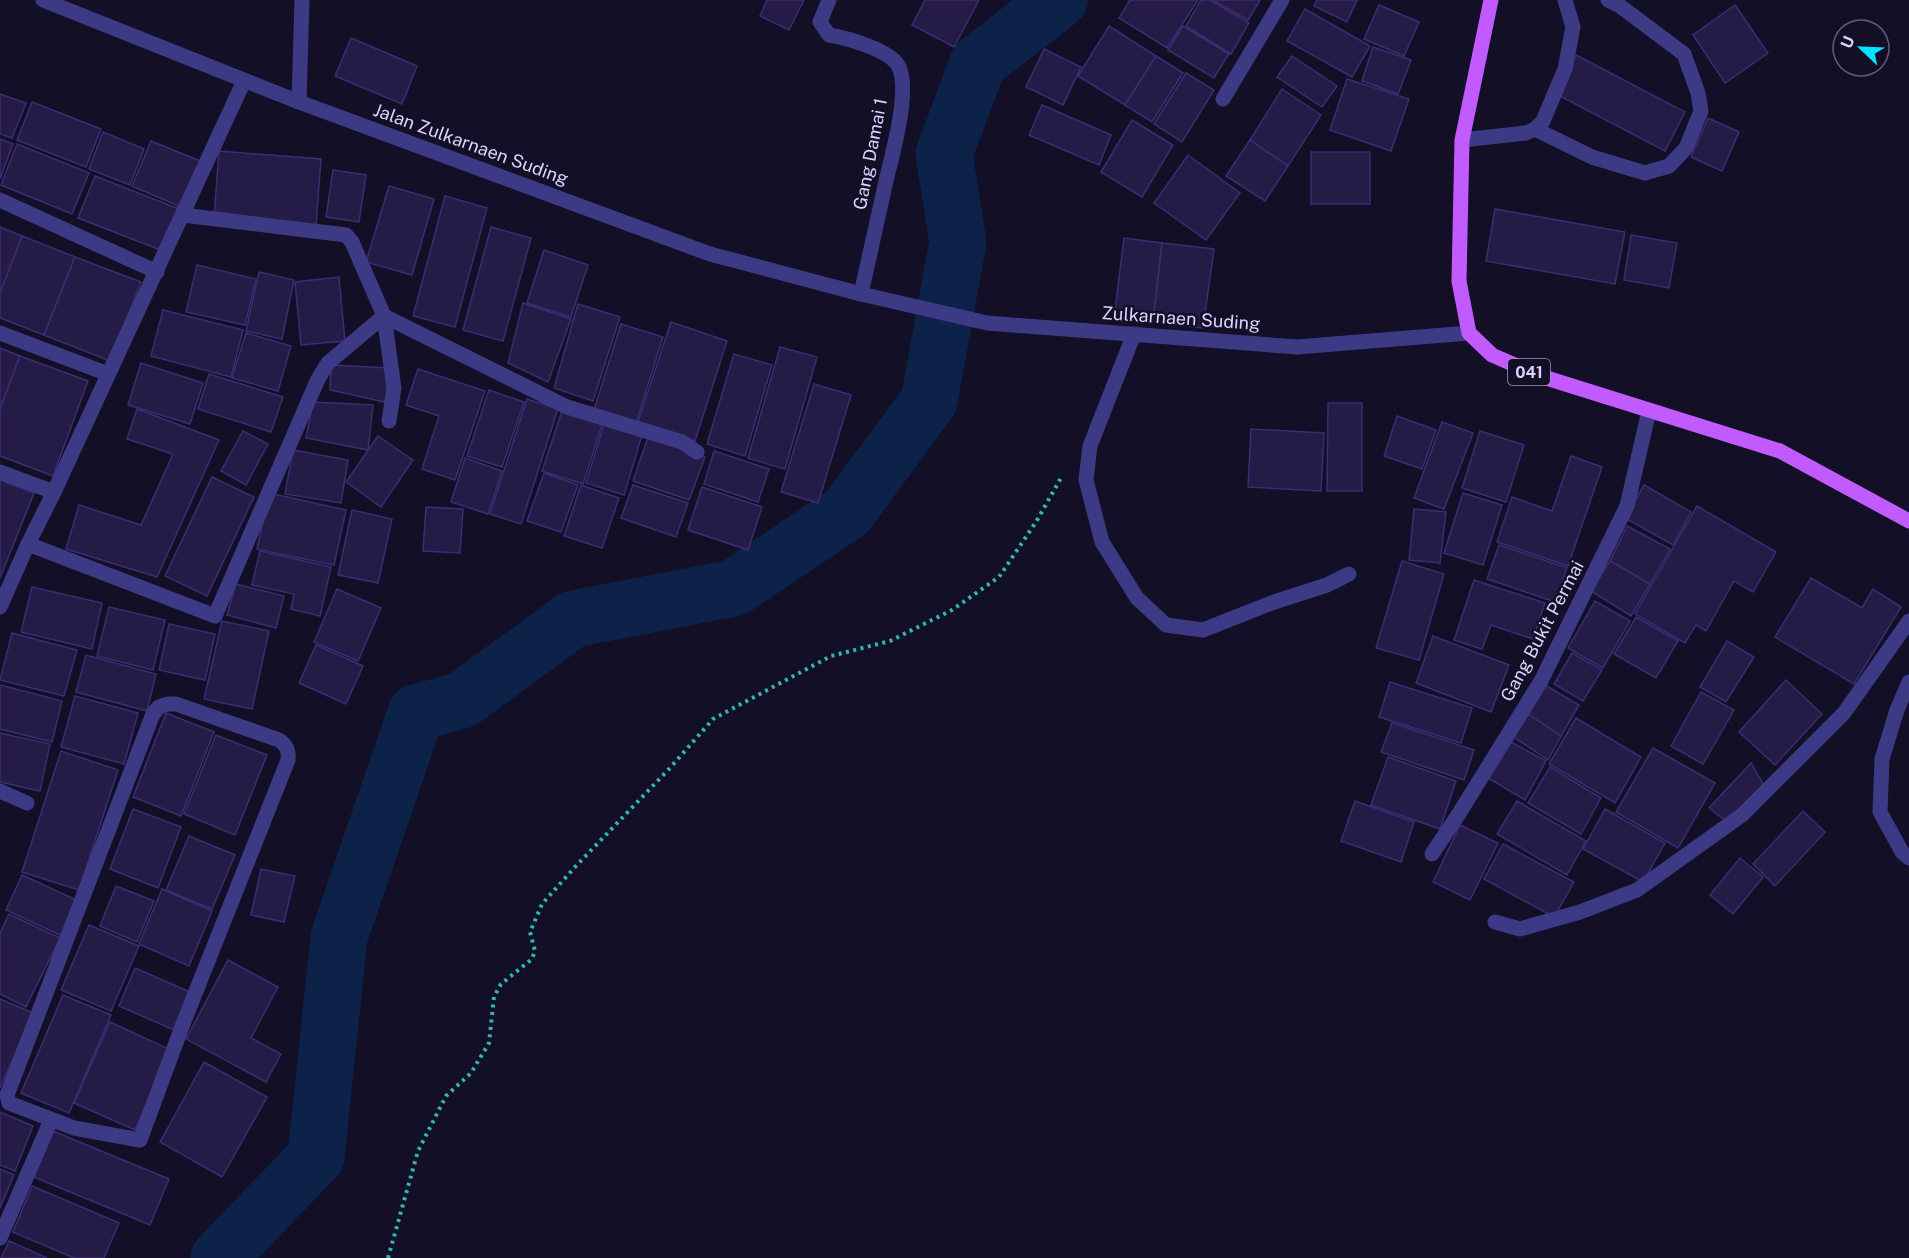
<svg xmlns="http://www.w3.org/2000/svg" width="1909" height="1258" viewBox="0 0 1909 1258" font-family="'Public Sans',sans-serif">
<style>
.lines{fill:none;stroke-linecap:round;stroke-linejoin:round}
.river{stroke:#0c2248;stroke-width:57}
.building{fill:#241b47;stroke:#3b2d73;stroke-width:1.5}
.path{stroke:#2fb8b0;stroke-width:4;stroke-dasharray:3 4.5;stroke-linecap:butt}
.minor{stroke:#3d3a85;stroke-width:15}
.major{stroke:#c25bff;stroke-width:15}
.labels{text-anchor:middle;dominant-baseline:central;stroke-width:5;stroke-linejoin:round;paint-order:stroke}
.shield{fill:#130f26;stroke:#9e99be;stroke-width:1.5}
.shield-label{font-size:16px;font-weight:bold;fill:#d9d4ff}
.street-label{font-size:18px;fill:#d9d4ff;stroke:#130f26}
</style>
<rect width="100%" height="100%" fill="#130f26"/>
<g class="lines">
<polyline class="river" points="219,1258 316,1157 339,937 416,713 462,700 573,619 734,588 847,512 929,401 958,242 944,154 978,63 1059,0"/>
</g>
<g class="building">
<polygon points="767,0 804,0 789,30 760,16"/>
<polygon points="925,0 979,0 954,47 912,25"/>
<polygon points="1130,0 1198,0 1167,48 1119,18"/>
<polygon points="1201,0 1210,0 1249,23 1231,54 1186,26"/>
<polygon points="1213,0 1260,0 1248,20"/>
<polygon points="1317,0 1357,0 1347,22 1314,6"/>
<polygon points="1379,5 1419,22 1404,56 1364,39"/>
<polygon points="1735,5 1768,53 1725,83 1693,35"/>
<polygon points="1305,9 1370,46 1352,77 1287,41"/>
<polygon points="1109,26 1156,56 1125,105 1078,76"/>
<polygon points="1183,26 1229,54 1214,78 1168,50"/>
<polygon points="351,38 417,66 402,104 335,76"/>
<polygon points="1373,47 1411,60 1398,94 1362,81"/>
<polygon points="1044,49 1081,67 1063,105 1026,87"/>
<polygon points="1576,55 1685,112 1665,151 1556,94"/>
<polygon points="1156,56 1183,73 1152,122 1125,105"/>
<polygon points="1292,56 1337,86 1322,107 1277,77"/>
<polygon points="1186,73 1214,90 1182,142 1154,124"/>
<polygon points="1347,79 1409,99 1391,151 1330,130"/>
<polygon points="1282,89 1321,115 1288,166 1250,140"/>
<polygon points="0,94 26,103 12,138 0,134"/>
<polygon points="32,102 101,129 86,167 17,140"/>
<polygon points="1042,105 1111,135 1099,165 1029,135"/>
<polygon points="1708,118 1739,132 1722,171 1691,157"/>
<polygon points="1132,120 1173,145 1142,197 1101,172"/>
<polygon points="103,132 144,149 130,185 89,169"/>
<polygon points="0,139 13,144 0,179"/>
<polygon points="1250,140 1288,166 1265,201 1226,176"/>
<polygon points="151,141 200,161 181,207 132,186"/>
<polygon points="17,144 89,173 72,214 1,185"/>
<polygon points="219,151 321,159 316,225 214,217"/>
<rect x="1311" y="152" width="59" height="52"/>
<polygon points="1188,155 1240,193 1206,240 1154,203"/>
<polygon points="333,170 366,175 359,222 326,217"/>
<polygon points="95,176 179,209 163,251 78,218"/>
<polygon points="389,186 434,199 412,275 366,262"/>
<polygon points="445,196 487,208 455,327 413,316"/>
<polygon points="1495,209 1625,232 1615,284 1486,261"/>
<polygon points="0,227 22,236 0,293"/>
<polygon points="491,227 531,238 503,341 463,330"/>
<polygon points="1631,235 1677,243 1669,288 1624,280"/>
<polygon points="22,236 75,257 44,335 0,318 0,293"/>
<polygon points="1124,238 1162,243 1153,322 1114,318"/>
<polygon points="1162,243 1214,249 1203,328 1153,322"/>
<polygon points="544,250 588,265 571,317 527,303"/>
<polygon points="75,257 141,282 110,361 44,335"/>
<polygon points="197,265 256,279 245,325 186,312"/>
<polygon points="259,272 294,280 282,339 246,331"/>
<polygon points="339,277 345,341 301,345 295,282"/>
<polygon points="523,303 571,319 548,382 508,363"/>
<polygon points="578,304 620,317 593,401 554,388"/>
<polygon points="163,310 243,330 231,377 151,356"/>
<polygon points="671,322 727,341 695,441 638,422"/>
<polygon points="621,324 663,337 635,426 593,413"/>
<polygon points="246,333 291,346 278,391 232,378"/>
<polygon points="780,347 817,357 785,469 748,458"/>
<polygon points="0,348 20,356 0,409"/>
<polygon points="734,354 772,365 745,456 707,444"/>
<polygon points="20,356 88,381 53,476 0,456 0,409"/>
<polygon points="141,363 203,383 190,424 128,405"/>
<polygon points="331,365 390,368 385,402 330,390"/>
<polygon points="418,369 485,391 455,480 422,469 439,416 406,405"/>
<polygon points="209,374 283,397 271,432 198,409"/>
<polygon points="814,384 851,395 818,503 781,492"/>
<polygon points="489,390 524,402 502,467 467,456"/>
<polygon points="527,399 558,409 521,524 490,514"/>
<polygon points="313,402 373,405 368,450 306,438"/>
<polygon points="1328,403 1362,403 1362,491 1327,491"/>
<polygon points="137,409 219,440 157,577 66,549 79,505 141,525 173,454 127,439"/>
<polygon points="562,411 602,424 583,484 542,471"/>
<polygon points="1397,416 1436,430 1422,469 1384,456"/>
<polygon points="1442,422 1473,433 1444,509 1414,498"/>
<polygon points="604,424 642,435 624,495 586,483"/>
<polygon points="1251,429 1324,433 1321,491 1248,487"/>
<polygon points="243,431 268,444 246,485 221,471"/>
<polygon points="1480,431 1524,445 1506,502 1462,488"/>
<polygon points="378,436 413,460 381,507 346,482"/>
<polygon points="648,437 705,457 689,500 633,481"/>
<polygon points="293,450 348,460 341,503 285,494"/>
<polygon points="714,451 769,469 758,502 704,484"/>
<polygon points="1571,456 1602,467 1568,566 1497,542 1512,497 1552,511"/>
<polygon points="465,458 502,471 488,514 451,502"/>
<polygon points="544,473 578,485 561,532 527,521"/>
<polygon points="212,477 254,497 207,596 165,576"/>
<polygon points="0,480 34,493 0,578"/>
<polygon points="581,485 619,498 602,548 564,536"/>
<polygon points="633,485 688,503 676,537 621,518"/>
<polygon points="1644,485 1691,512 1673,545 1625,518"/>
<polygon points="702,487 762,507 748,550 688,530"/>
<polygon points="269,493 346,510 334,565 257,549"/>
<polygon points="1463,493 1502,505 1483,565 1444,553"/>
<polygon points="1697,506 1776,552 1753,592 1734,581 1706,631 1696,625 1685,643 1635,614"/>
<polygon points="426,507 463,509 460,553 423,551"/>
<polygon points="1414,509 1446,512 1440,563 1409,560"/>
<polygon points="352,510 392,519 378,583 338,575"/>
<polygon points="1627,526 1670,549 1650,584 1610,561"/>
<polygon points="1499,545 1567,568 1555,602 1487,579"/>
<polygon points="260,551 331,567 320,616 291,609 294,594 252,585"/>
<polygon points="1402,561 1444,574 1419,660 1376,648"/>
<polygon points="1610,561 1650,584 1631,616 1591,591"/>
<polygon points="1811,578 1862,608 1873,589 1901,607 1854,684 1775,637"/>
<polygon points="1474,580 1545,603 1533,639 1491,625 1482,649 1454,640"/>
<polygon points="236,584 284,596 276,628 227,615"/>
<polygon points="32,587 102,603 92,649 21,632"/>
<polygon points="337,589 381,608 358,661 314,642"/>
<polygon points="1595,601 1630,621 1603,668 1568,648"/>
<polygon points="109,607 165,620 153,670 97,656"/>
<polygon points="1636,617 1678,641 1656,678 1614,654"/>
<polygon points="222,621 269,631 252,709 204,699"/>
<polygon points="169,624 215,634 205,680 159,670"/>
<polygon points="12,633 77,650 64,696 0,680"/>
<polygon points="1433,636 1509,665 1491,712 1416,683"/>
<polygon points="1727,641 1754,657 1726,702 1700,687"/>
<polygon points="316,645 363,666 346,704 299,683"/>
<polygon points="1572,653 1602,670 1583,701 1554,684"/>
<polygon points="86,655 156,674 147,711 76,692"/>
<polygon points="1786,680 1822,714 1775,765 1739,732"/>
<polygon points="1390,682 1472,708 1461,743 1379,717"/>
<polygon points="1543,684 1579,705 1561,736 1528,714"/>
<polygon points="0,685 62,701 52,742 0,729"/>
<polygon points="1701,692 1734,710 1703,764 1671,746"/>
<polygon points="75,696 138,713 124,764 61,747"/>
<polygon points="166,713 214,732 181,816 133,797"/>
<polygon points="1528,714 1561,736 1548,760 1512,736"/>
<polygon points="1576,718 1641,757 1615,803 1549,764"/>
<polygon points="1392,723 1474,750 1464,780 1381,752"/>
<polygon points="0,733 50,744 40,791 0,782"/>
<polygon points="216,735 267,755 235,835 184,814"/>
<polygon points="1511,742 1546,761 1525,800 1488,778"/>
<polygon points="1653,748 1715,783 1678,848 1616,812"/>
<polygon points="61,751 118,770 79,890 22,872"/>
<polygon points="1388,757 1456,781 1440,829 1371,805"/>
<polygon points="1751,763 1765,787 1727,822 1709,808"/>
<polygon points="1550,767 1601,798 1581,834 1528,803"/>
<polygon points="1355,801 1414,822 1401,862 1341,841"/>
<polygon points="1517,801 1586,841 1567,875 1497,834"/>
<polygon points="133,809 181,827 158,888 110,869"/>
<polygon points="1605,809 1665,843 1643,882 1583,849"/>
<polygon points="1803,811 1825,832 1775,886 1753,864"/>
<polygon points="1460,825 1498,843 1470,900 1433,882"/>
<polygon points="189,836 235,855 212,909 166,890"/>
<polygon points="1503,844 1574,882 1554,917 1484,879"/>
<polygon points="1740,858 1763,877 1733,914 1710,895"/>
<polygon points="261,869 295,876 284,922 251,915"/>
<polygon points="22,875 81,902 64,937 6,910"/>
<polygon points="116,886 154,901 137,942 100,926"/>
<polygon points="162,889 212,911 189,966 139,944"/>
<polygon points="9,914 60,938 26,1007 0,994 0,933"/>
<polygon points="89,925 139,946 111,1011 61,990"/>
<polygon points="228,960 278,987 251,1038 281,1054 266,1082 186,1039"/>
<polygon points="135,968 190,992 174,1030 119,1006"/>
<polygon points="63,995 111,1015 69,1113 21,1093"/>
<polygon points="0,999 33,1013 0,1088"/>
<polygon points="110,1022 171,1050 135,1130 74,1103"/>
<polygon points="204,1062 267,1097 222,1177 160,1142"/>
<polygon points="0,1112 33,1126 15,1171 0,1165"/>
<polygon points="53,1131 169,1179 150,1225 34,1177"/>
<polygon points="0,1169 14,1175 0,1208"/>
<polygon points="32,1186 119,1223 104,1258 74,1258 13,1232"/>
<polygon points="9,1241 47,1258 1,1258"/>
</g>
<g class="lines">
<polyline class="path" points="388,1258 418,1151 446,1096 471,1073 489,1043 494,997 501,984 532,959 535,951 530,932 542,904 575,867 670,768 713,719 831,656 890,641 952,610 999,577 1036,522 1061,478"/>
<g class="minor">
<polyline points="43,0 299,102 710,254 861,294 987,323 1297,347 1469,333"/>
<path d="M829,0L820,22L829,35C847,38 891,50 899,67C911,94 890,161 884,190C876,225 869,259 861,294"/>
<polyline points="1223,99 1282,0"/>
<polyline points="299,102 302,0"/>
<polyline points="1535,129 1592,157 1645,173 1669,166 1686,148 1701,111 1698,93 1684,54 1620,6 1608,0"/>
<polyline points="1462,140 1526,133 1535,129 1543,121 1565,69 1573,27 1565,0"/>
<polyline points="0,200 157,272"/>
<polyline points="183,215 346,235 352,242 384,316 394,388 389,421"/>
<polyline points="384,316 567,407 682,442 697,452"/>
<polyline points="0,333 108,374"/>
<polyline points="1134,334 1090,446 1086,480 1102,542 1137,598 1166,625 1203,630 1274,602 1327,585 1349,574"/>
<polyline points="0,472 54,492"/>
<polyline points="28,544 215,616 318,379 328,363 384,316"/>
<polyline points="0,607 28,544 54,492 244,81"/>
<polyline points="1909,682 1897,710 1882,759 1880,812 1902,852 1909,858"/>
<path d="M167,704H176L279,740C287,746 289,750 288,760L183,1024L140,1140L74,1128L9,1103L7,1095L153,714L159,707Z"/>
<polyline points="0,791 27,803"/>
<polyline points="1432,854 1460,812 1541,681 1627,506 1649,411"/>
<polyline points="1495,922 1520,929 1580,912 1637,890 1742,815 1844,713 1909,621"/>
<polyline points="0,1238 51,1120"/>
</g>
<polyline class="major" points="1491,0 1462,140 1459,281 1469,333 1492,355 1540,376 1780,451 1909,521"/>
</g>
<g class="labels">
<rect class="shield" x="1508" y="359" width="42" height="26" rx="4.5"/>
<g class="shield-label">
<text x="1529" y="372">041</text>
</g>
<g class="street-label">
<text transform="translate(471 144) rotate(20)">Jalan Zulkarnaen Suding</text>
<text transform="translate(870 154) rotate(-79)">Gang Damai 1</text>
<text transform="translate(1181 318) rotate(4)">Zulkarnaen Suding</text>
<text transform="translate(1542 631) rotate(-62)">Gang Bukit Permai</text>
</g>
</g>
<g transform="translate(1861 48) rotate(293)"><circle r="28" fill="#130f26" stroke="#625e7d" stroke-width="1.5"/>
<path d="M0-4.5L10 22L0 15L-10 22Z" fill="#00e5ff"/>
<text y="-9" font-size="16" font-weight="bold" text-anchor="middle" fill="#d9d4ff">U</text>
</g>
</svg>
